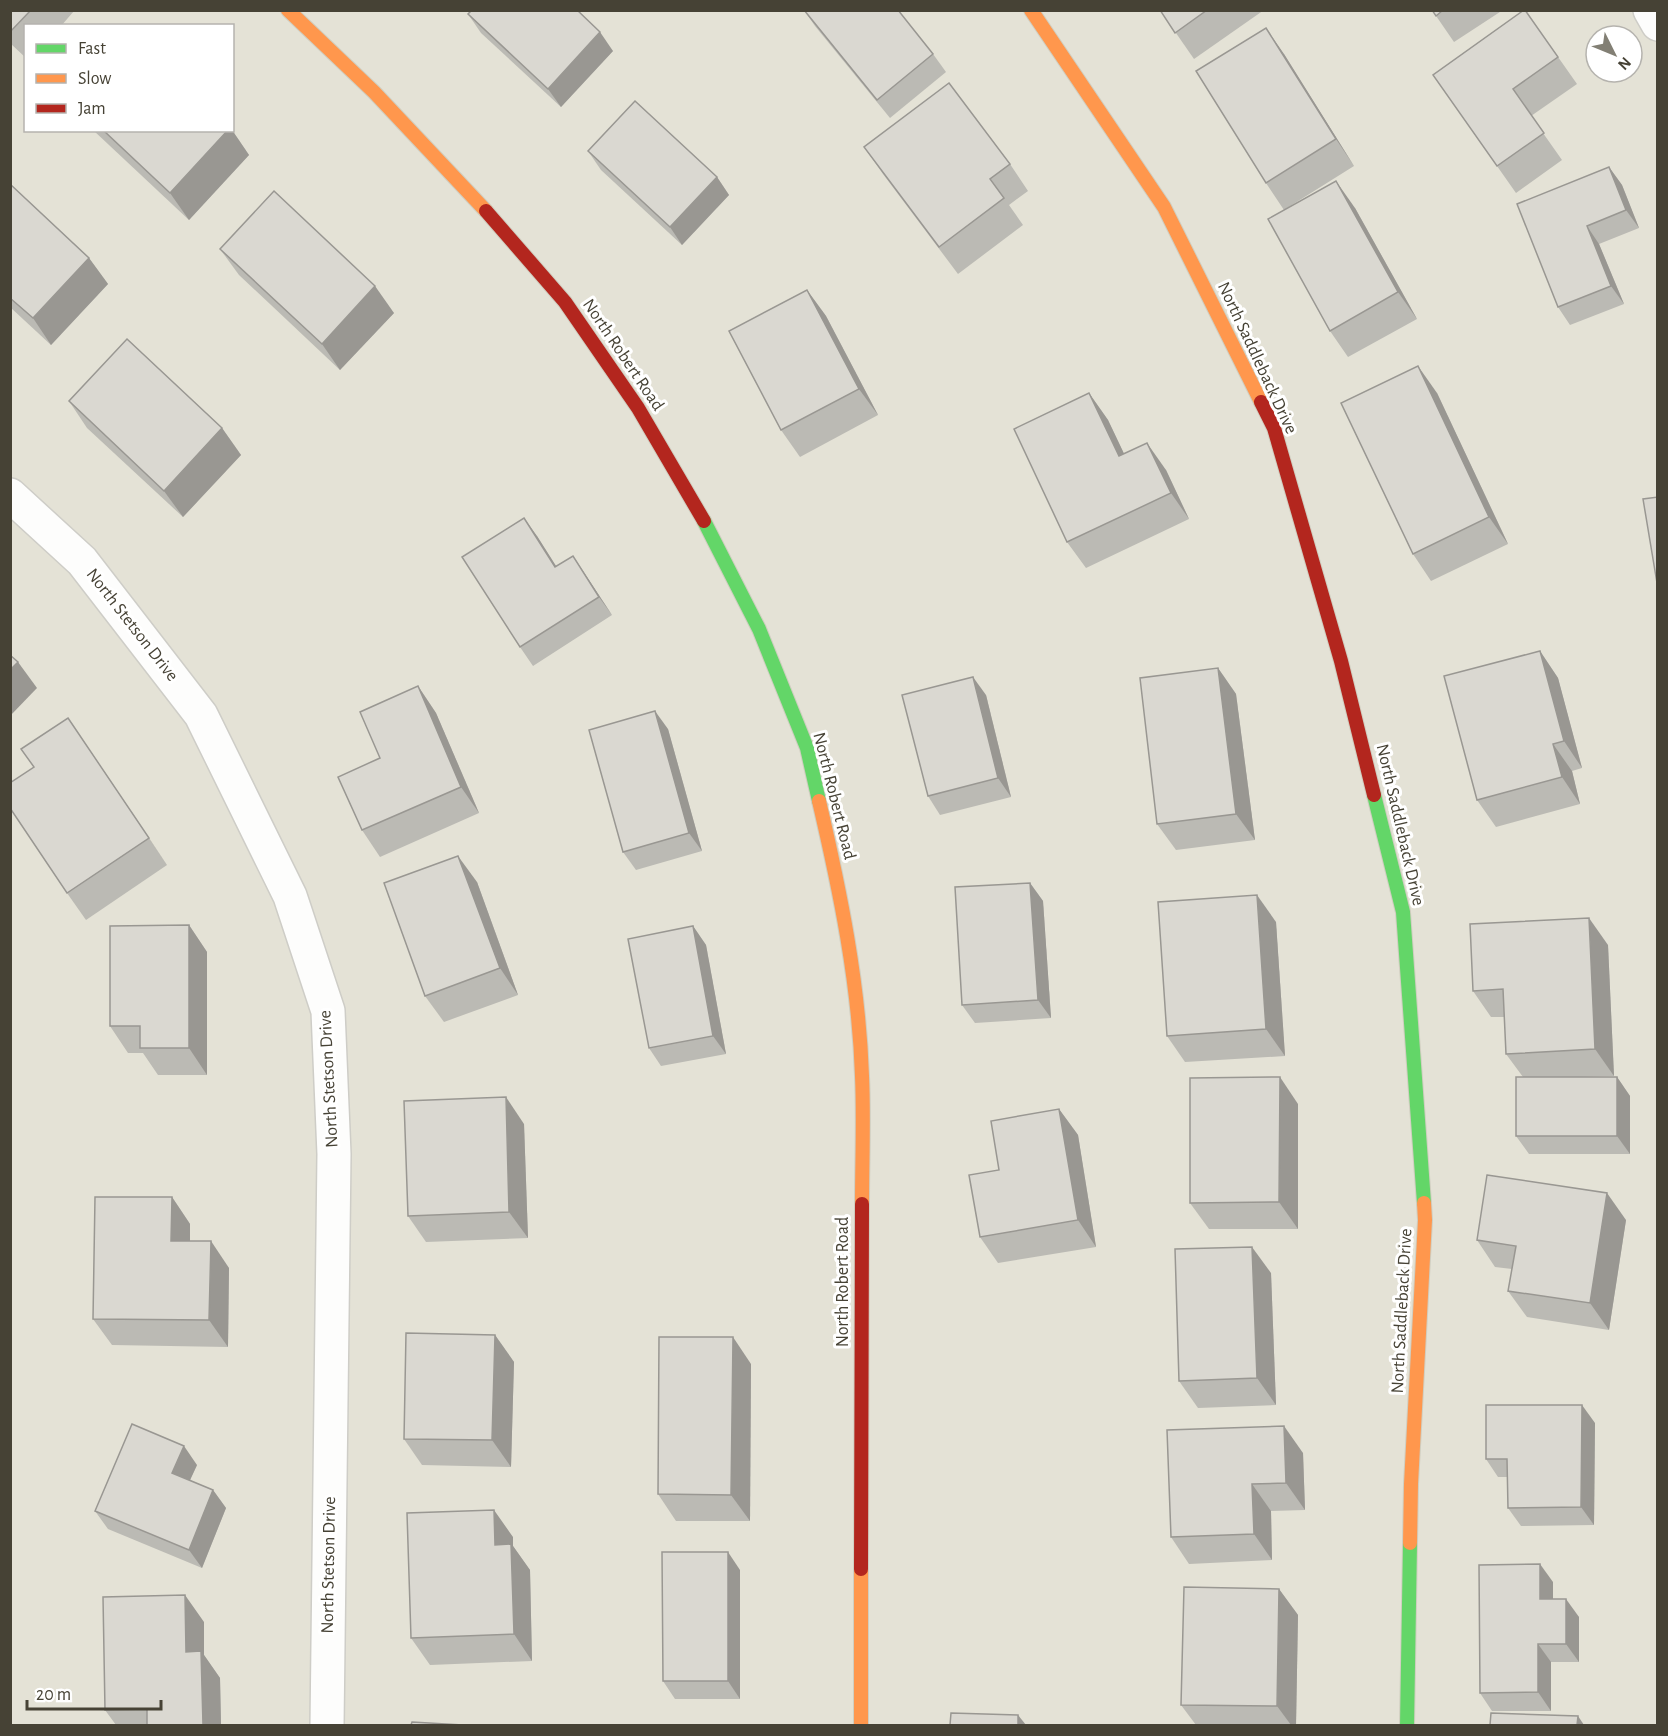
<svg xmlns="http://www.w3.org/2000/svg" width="1668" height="1736" viewBox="0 0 1668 1736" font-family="'Alegreya Sans',sans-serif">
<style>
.residential{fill:#e4e2d6;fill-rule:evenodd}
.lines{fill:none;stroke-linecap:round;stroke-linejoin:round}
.street-casing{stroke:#cecdc7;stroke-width:36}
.fast-casing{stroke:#d0cec0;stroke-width:16}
.slow-casing{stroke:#d0cec0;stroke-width:16}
.jam-casing{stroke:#d0cec0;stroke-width:16}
.street{stroke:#fdfdfc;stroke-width:33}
.fast{stroke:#63d668;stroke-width:14}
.slow{stroke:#ff974d;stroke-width:14}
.jam{stroke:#b3261e;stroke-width:14}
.wall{fill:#bbbab4}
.shaded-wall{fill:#999792}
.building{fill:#dad8d1;stroke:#999792;stroke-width:1.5}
.labels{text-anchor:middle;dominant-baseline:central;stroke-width:6;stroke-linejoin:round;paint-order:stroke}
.street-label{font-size:18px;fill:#464235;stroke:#fff}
</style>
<rect width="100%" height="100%" fill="#f0efe9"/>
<path class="residential" d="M11,11H1657V1725H11ZM26,26H232V130H26ZM1596,36H1632V72H1596Z"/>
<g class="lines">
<g class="street-casing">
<g id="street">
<polyline points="1650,10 1658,24"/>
<polyline points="10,495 82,561 201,715 290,896 328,1011 334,1154 327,1726"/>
</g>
</g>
<g class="fast-casing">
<g id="fast">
<polyline points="704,521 759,629 807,748 819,801"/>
<polyline points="1374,795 1403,912 1424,1203"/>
<polyline points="1407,1726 1410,1543"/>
</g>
</g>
<g class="slow-casing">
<g id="slow">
<polyline points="288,10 374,92 486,211"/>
<polyline points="1031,10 1164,207 1261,402"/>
<path d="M819,801C840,891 859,983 862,1076C864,1118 862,1161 862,1204"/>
<polyline points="1410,1543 1411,1484 1425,1220 1424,1203"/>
<polyline points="861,1726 861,1569"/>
</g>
</g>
<g class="jam-casing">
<g id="jam">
<polyline points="486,211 565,302 638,408 704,521"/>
<polyline points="1261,402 1274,428 1341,661 1374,795"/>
<polyline points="861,1569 862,1204"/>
</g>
</g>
<use href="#street" class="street"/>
<use href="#fast" class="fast"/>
<use href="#slow" class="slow"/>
<use href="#jam" class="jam"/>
</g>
<g class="wall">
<polygon points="10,10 74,10 74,11 61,26 26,26 26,58 10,43"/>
<polygon points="804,10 933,54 946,72 890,118 815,26"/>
<polygon points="1160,10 1264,10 1194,59"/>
<polygon points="1432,10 1503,10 1454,42"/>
<polygon points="1525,10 1577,84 1531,116 1562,160 1516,193 1433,75"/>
<polygon points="468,14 613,51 561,107 481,33"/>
<polygon points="1284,54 1354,166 1287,208 1355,208 1417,319 1348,357 1330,331 1284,210 1266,183"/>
<polygon points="93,130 232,130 249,155 189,220"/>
<polygon points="864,147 1010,164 1028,191 1009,205 1023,225 958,274 883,174"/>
<polygon points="588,151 717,177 729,195 682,245 601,170"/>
<polygon points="1609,167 1622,185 1639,228 1599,244 1624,304 1570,325 1558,307"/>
<polygon points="10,184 89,258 108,284 51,345 10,307"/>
<polygon points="220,249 394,313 340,370 239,275"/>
<polygon points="807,290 826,316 878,415 800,457 781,430"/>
<polygon points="1089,393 1108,420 1124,454 1166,470 1189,519 1086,568 1067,542"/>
<polygon points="1437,393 1508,544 1431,581 1413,554"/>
<polygon points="69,401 222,428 241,455 183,517 87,428"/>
<polygon points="537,536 556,566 573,556 612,615 533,666 520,647"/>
<polygon points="1540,651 1558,678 1582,768 1572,771 1580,804 1496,827 1477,800"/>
<polygon points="1218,668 1236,694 1255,840 1176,850 1157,824"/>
<polygon points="418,686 436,713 479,813 380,857 362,830 380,758"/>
<polygon points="986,695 1011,797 940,815 928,796"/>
<polygon points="668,729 702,851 636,870 623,852"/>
<polygon points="86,745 167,865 86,920 67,893"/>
<polygon points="477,882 518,995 444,1022 425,996"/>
<polygon points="1030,883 1043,901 1051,1018 975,1023 962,1005"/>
<polygon points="1276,922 1285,1056 1185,1062 1167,1036"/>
<polygon points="189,925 207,952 207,1075 158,1075 143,1053 128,1053 110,1026"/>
<polygon points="693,926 706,945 726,1054 661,1066 649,1048"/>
<polygon points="1608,945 1614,1076 1582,1077 1617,1077 1630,1096 1630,1154 1529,1154 1516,1136 1523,1077 1506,1054 1505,1017 1491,1017 1473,991"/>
<polygon points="1298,1104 1298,1229 1209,1229 1190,1203"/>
<polygon points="1059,1109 1078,1135 1096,1247 998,1263 980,1237 999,1170"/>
<polygon points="524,1124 528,1238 426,1242 408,1216"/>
<polygon points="172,1197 190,1224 190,1241 229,1268 228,1347 112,1345 93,1319"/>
<polygon points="1626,1220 1609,1330 1527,1317 1508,1291 1512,1269 1495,1267 1477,1240"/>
<polygon points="1271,1273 1276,1405 1198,1408 1179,1381"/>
<polygon points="495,1335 514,1362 511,1467 422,1465 404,1439"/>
<polygon points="751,1364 750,1521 676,1521 658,1494"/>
<polygon points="1595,1423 1594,1525 1521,1526 1508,1508 1507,1477 1498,1477 1486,1459"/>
<polygon points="1167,1430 1303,1453 1305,1510 1271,1511 1272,1560 1189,1564 1171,1537"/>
<polygon points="197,1465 190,1480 213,1490 226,1508 202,1568 108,1529 95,1511"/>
<polygon points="513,1537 513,1546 530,1570 532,1661 430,1665 411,1638"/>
<polygon points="740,1570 740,1699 675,1699 663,1681"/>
<polygon points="1553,1582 1553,1599 1579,1617 1579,1662 1551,1662 1551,1711 1492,1711 1480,1693"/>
<polygon points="1279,1589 1298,1615 1296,1725 1196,1725 1181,1705"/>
<polygon points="204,1622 204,1655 220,1678 221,1725 116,1725 105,1710"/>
</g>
<g class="shaded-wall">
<polygon points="1266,28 1284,54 1354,166 1336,139"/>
<polygon points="600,32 613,51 561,107 548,89"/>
<polygon points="228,130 232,130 249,155 189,220 170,193"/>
<polygon points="1609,167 1622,185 1639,228 1626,210"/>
<polygon points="717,177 729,195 682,245 670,227"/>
<polygon points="1336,181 1355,208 1417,319 1398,292"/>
<polygon points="1587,226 1599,244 1624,304 1611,286"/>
<polygon points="89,258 108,284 51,345 33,318"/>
<polygon points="375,286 394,313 340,370 322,344"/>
<polygon points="807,290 826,316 878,415 859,389"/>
<polygon points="1418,366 1437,393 1508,544 1489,517"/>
<polygon points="1089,393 1108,420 1138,483 1119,456"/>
<polygon points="222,428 241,455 183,517 164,491"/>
<polygon points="1147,443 1166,470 1189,519 1171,493"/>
<polygon points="524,518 537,536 568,585 555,567"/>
<polygon points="573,556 585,574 612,615 599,597"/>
<polygon points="1540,651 1558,678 1582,768 1564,741"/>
<polygon points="18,662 37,688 10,716 10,670"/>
<polygon points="1218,668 1236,694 1255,840 1236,814"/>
<polygon points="973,677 986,695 1011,797 998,778"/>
<polygon points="418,686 436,713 479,813 461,787"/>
<polygon points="655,711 668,729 702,851 689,833"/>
<polygon points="68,718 86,745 167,865 149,838"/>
<polygon points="1553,744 1572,771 1580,804 1562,777"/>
<polygon points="458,856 477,882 518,995 500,968"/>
<polygon points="1030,883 1043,901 1051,1018 1038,1000"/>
<polygon points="1257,895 1276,922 1285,1056 1266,1029"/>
<polygon points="1589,918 1608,945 1614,1076 1595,1049"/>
<polygon points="189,925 207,952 207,1075 189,1048"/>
<polygon points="693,926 706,945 726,1054 713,1036"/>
<polygon points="1280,1077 1298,1104 1298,1229 1279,1202"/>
<polygon points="1617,1077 1630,1096 1630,1154 1617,1136"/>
<polygon points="506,1097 524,1124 528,1238 509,1212"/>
<polygon points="1059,1109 1078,1135 1096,1247 1078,1220"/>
<polygon points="1607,1193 1626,1220 1609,1330 1590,1303"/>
<polygon points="172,1197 190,1224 190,1268 171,1241"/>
<polygon points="211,1241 229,1268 228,1347 209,1320"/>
<polygon points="1252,1247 1271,1273 1276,1405 1257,1378"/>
<polygon points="495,1335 514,1362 511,1467 492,1440"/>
<polygon points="733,1337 751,1364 750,1521 731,1495"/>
<polygon points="1582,1405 1595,1423 1594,1525 1581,1507"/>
<polygon points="1284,1426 1303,1453 1305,1510 1286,1483"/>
<polygon points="184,1446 197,1465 185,1491 172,1473"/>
<polygon points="1252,1484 1271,1511 1272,1560 1254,1534"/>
<polygon points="213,1490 226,1508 202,1568 189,1550"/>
<polygon points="494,1510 513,1537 513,1546 530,1570 532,1661 514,1634 495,1545"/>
<polygon points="728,1552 740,1570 740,1699 728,1681"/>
<polygon points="1540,1564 1553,1582 1553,1617 1540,1599"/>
<polygon points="1279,1589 1298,1615 1296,1725 1291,1725 1277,1706"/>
<polygon points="185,1595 204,1622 204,1655 220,1678 221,1725 203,1725 186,1652"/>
<polygon points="1566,1599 1579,1617 1579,1662 1566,1644"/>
<polygon points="1538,1644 1551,1662 1551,1711 1538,1692"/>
<polygon points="1018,1715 1026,1725 1018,1725"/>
<polygon points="1578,1716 1584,1725 1577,1725"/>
</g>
<g class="building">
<polygon points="10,10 31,10 10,32"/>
<polygon points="472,10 577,10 600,32 548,89 468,14"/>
<polygon points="804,10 898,10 933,54 877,100"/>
<polygon points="1160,10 1207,10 1175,33"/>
<polygon points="1432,10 1443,10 1436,16"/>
<polygon points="1524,10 1525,10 1558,57 1513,89 1544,133 1497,166 1433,75"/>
<polygon points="1266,28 1336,139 1266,183 1196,71"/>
<polygon points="949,83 1010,164 990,179 1004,198 939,247 864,147"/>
<polygon points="635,101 717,177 670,227 588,151"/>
<polygon points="103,130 228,130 170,193"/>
<polygon points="1609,167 1626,210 1587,226 1611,286 1558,307 1517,204"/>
<polygon points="1336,181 1398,292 1330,331 1268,219"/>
<polygon points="10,184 89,258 33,318 10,298"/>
<polygon points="274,191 375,286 322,344 220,249"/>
<polygon points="807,290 859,389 781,430 729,331"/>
<polygon points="127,339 222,428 164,491 69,401"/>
<polygon points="1418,366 1489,517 1413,554 1341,403"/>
<polygon points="1089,393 1119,456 1147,443 1171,493 1067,542 1014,429"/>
<polygon points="1658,497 1658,589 1643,499"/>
<polygon points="524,518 555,567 573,556 599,597 520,647 462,557"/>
<polygon points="1540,651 1564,741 1553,744 1562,777 1477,800 1444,676"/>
<polygon points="10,655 18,662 10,670"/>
<polygon points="1218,668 1236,814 1157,824 1140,678"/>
<polygon points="973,677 998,778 928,796 902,695"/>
<polygon points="418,686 461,787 362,830 338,777 380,758 360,712"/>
<polygon points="655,711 689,833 623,852 589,730"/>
<polygon points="68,718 149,838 67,893 10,808 10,783 34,767 21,749"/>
<polygon points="458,856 500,968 425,996 384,883"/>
<polygon points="1030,883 1038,1000 962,1005 955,887"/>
<polygon points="1257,895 1266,1029 1167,1036 1158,902"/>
<polygon points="1589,918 1595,1049 1506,1054 1503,989 1473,991 1470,924"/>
<polygon points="189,925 189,1048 140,1048 140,1026 110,1026 110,926"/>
<polygon points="693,926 713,1036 649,1048 628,939"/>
<polygon points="1280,1077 1279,1202 1190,1203 1190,1078"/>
<rect x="1516" y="1077" width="101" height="59"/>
<polygon points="506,1097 509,1212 408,1216 404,1101"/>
<polygon points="1059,1109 1078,1220 980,1237 969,1175 999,1170 991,1121"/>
<polygon points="1487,1175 1607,1193 1590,1303 1508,1291 1516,1246 1477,1240"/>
<polygon points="95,1197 172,1197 171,1241 211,1241 209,1320 93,1319"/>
<polygon points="1252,1247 1257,1378 1179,1381 1175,1249"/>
<polygon points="406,1333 495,1335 492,1440 404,1439"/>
<polygon points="659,1337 733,1337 731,1495 658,1494"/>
<polygon points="1486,1405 1582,1405 1581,1507 1508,1508 1507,1459 1486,1459"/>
<polygon points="132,1424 184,1446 172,1473 213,1490 189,1550 95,1511"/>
<polygon points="1284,1426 1286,1483 1252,1484 1254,1534 1171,1537 1167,1430"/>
<polygon points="494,1510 495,1545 511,1544 514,1634 411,1638 407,1513"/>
<polygon points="662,1552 728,1552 728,1681 663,1681"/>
<polygon points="1540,1564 1540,1599 1566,1599 1566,1644 1538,1644 1538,1692 1480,1693 1479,1565"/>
<polygon points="1184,1587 1279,1589 1277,1706 1181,1705"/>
<polygon points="185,1595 186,1652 201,1651 203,1725 147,1725 147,1709 105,1710 103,1597"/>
<polygon points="951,1713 1018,1715 1018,1725 950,1725"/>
<polygon points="1491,1713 1578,1716 1577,1725 1490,1725"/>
<polygon points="412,1722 463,1725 411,1725"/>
</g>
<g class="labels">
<g class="street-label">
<text transform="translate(623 355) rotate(56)">North Robert Road</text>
<text transform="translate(1257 358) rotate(65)">North Saddleback Drive</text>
<text transform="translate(132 625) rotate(52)">North Stetson Drive</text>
<text transform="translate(834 796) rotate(76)">North Robert Road</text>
<text transform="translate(1400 825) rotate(77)">North Saddleback Drive</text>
<text transform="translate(329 1079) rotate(-93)">North Stetson Drive</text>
<text transform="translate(843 1282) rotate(-90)">North Robert Road</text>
<text transform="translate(1402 1311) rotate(-87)">North Saddleback Drive</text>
<text transform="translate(329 1565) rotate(-89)">North Stetson Drive</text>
</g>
</g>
<rect width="1668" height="1736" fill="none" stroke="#464235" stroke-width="24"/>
<rect x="24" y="24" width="210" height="108" fill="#ffffff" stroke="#b5b3ae" stroke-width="1.5"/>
<rect x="36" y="44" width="30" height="9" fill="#63d668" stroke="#b5b3ae" stroke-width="1.5"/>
<text x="78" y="54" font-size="18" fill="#464235">Fast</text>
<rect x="36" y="74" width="30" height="9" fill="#ff974d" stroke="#b5b3ae" stroke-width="1.5"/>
<text x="78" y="84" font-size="18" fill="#464235">Slow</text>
<rect x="36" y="104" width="30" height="9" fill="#b3261e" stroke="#b5b3ae" stroke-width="1.5"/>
<text x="78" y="114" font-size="18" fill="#464235">Jam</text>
<g transform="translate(1614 54) rotate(133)"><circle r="28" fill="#ffffff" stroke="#b5b3ae" stroke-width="1.5"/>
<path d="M0-4.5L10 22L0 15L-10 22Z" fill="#827f74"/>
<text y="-9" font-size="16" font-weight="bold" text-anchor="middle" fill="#464235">N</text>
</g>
<path d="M27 1700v9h134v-9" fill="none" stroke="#464235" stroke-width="3"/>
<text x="36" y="1700" font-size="18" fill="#464235" stroke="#ffffff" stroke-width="4.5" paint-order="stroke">20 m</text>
</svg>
